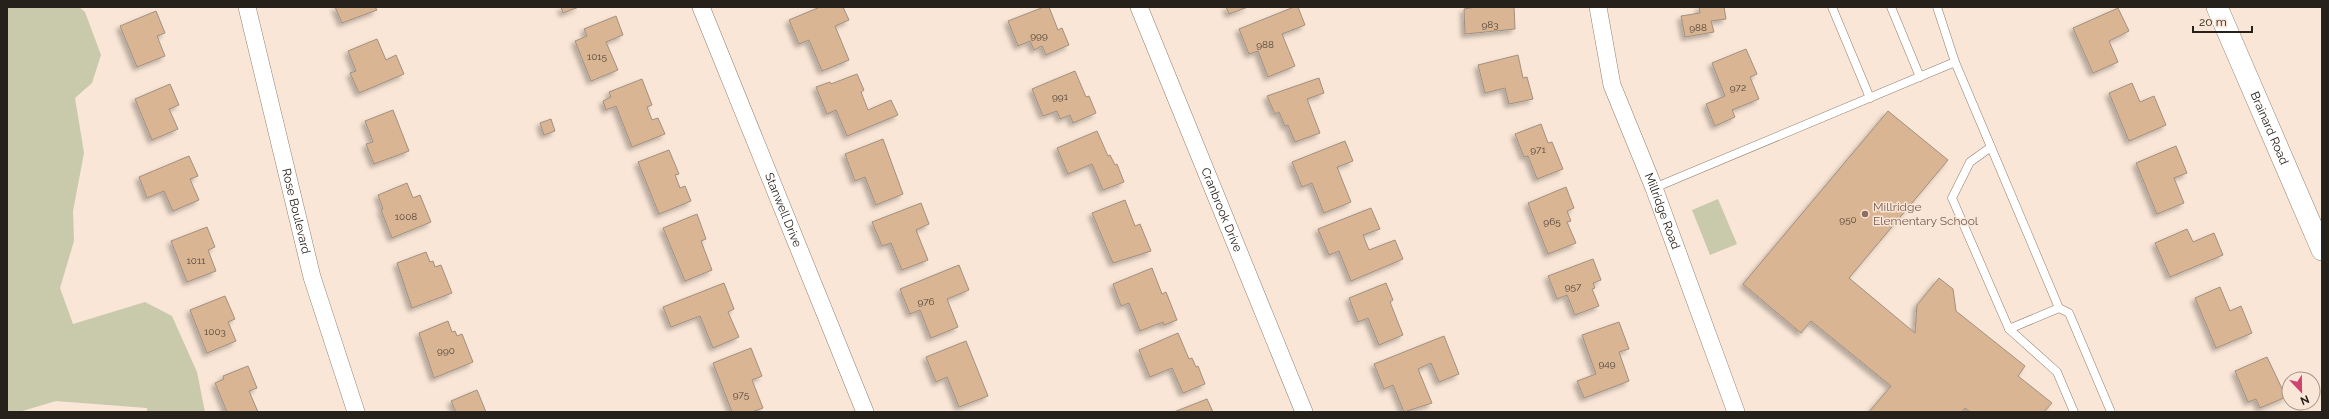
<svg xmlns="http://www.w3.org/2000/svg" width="2329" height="419" viewBox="0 0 2329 419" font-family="Raleway,sans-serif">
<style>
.green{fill:#c8caab}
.building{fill:#d9b594;stroke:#a19080;filter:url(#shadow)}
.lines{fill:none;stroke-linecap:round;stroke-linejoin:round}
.service-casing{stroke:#8f7f70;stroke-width:9}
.minor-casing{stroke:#8f7f70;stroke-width:18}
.tertiary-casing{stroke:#8f7f70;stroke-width:22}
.service{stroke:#fff;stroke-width:8}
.minor{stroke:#fff;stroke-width:17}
.tertiary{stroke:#fff;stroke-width:21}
.education-dot{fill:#8d6e63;stroke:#f9e6d6;stroke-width:1.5}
.labels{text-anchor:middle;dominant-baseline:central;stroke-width:3;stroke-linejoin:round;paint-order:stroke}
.number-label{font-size:10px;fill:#544639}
.street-label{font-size:12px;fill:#27211b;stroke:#f9e6d6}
.education-label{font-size:12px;fill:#785e54;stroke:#f9e6d6;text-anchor:start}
</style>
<defs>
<filter id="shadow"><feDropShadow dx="-3.5" dy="3.5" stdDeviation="2" flood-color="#0004"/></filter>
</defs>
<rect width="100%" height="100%" fill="#f9e6d6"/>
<g class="green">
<polygon points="7,7 79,7 85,12 101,55 92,83 75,98 84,153 73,211 74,241 60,288 73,324 145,302 172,316 197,372 205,412 147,412 147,408 56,401 19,412 7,412"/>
<polygon points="1718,199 1737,244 1710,255 1692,210"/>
</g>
<g class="building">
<polygon points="335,7 375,7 377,10 342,23"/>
<polygon points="561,7 579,7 563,13"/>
<polygon points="820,7 843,7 849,20 835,26 849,60 822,71 809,40 799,44 789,20"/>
<polygon points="1044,7 1049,7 1058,30 1062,28 1069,45 1046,55 1042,46 1034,50 1030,41 1018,46 1008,21"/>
<polygon points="1226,7 1248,7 1229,14"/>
<polygon points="1294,7 1298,7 1305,25 1282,34 1295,66 1268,77 1258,51 1249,54 1239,29"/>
<polygon points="1476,7 1514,7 1515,29 1465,34 1464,9"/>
<polygon points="1699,7 1724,7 1726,19 1711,21 1714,32 1685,37 1681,16 1700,13"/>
<polygon points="2118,8 2129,31 2109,41 2118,62 2093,73 2073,28"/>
<polygon points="156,11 165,33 157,36 165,56 137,67 120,26"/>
<polygon points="616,16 623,35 606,42 618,70 591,81 575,41 587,36 584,29"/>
<polygon points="377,39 386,60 396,55 404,74 359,93 350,73 356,71 348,51"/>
<polygon points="1746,49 1757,74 1750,77 1759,99 1732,110 1735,117 1715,126 1706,104 1725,96 1712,63"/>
<polygon points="1518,55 1523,78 1527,77 1533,99 1509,104 1505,88 1485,93 1478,65"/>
<polygon points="1075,71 1086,97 1089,96 1096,113 1073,123 1070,115 1060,119 1057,111 1043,116 1032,89"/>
<polygon points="857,74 864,90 861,92 868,110 891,100 898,115 847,136 836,110 827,114 816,87 830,82 831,84"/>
<polygon points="1319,78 1324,93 1307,99 1320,133 1295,142 1288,125 1285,126 1279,112 1275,114 1267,96"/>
<polygon points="642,79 652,105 647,107 652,120 658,118 665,134 632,147 616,106 606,110 603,101 611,97 609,92"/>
<polygon points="2132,83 2140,102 2154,96 2166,125 2129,141 2109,93"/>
<polygon points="170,84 179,105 169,109 178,129 152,140 135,99"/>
<polygon points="393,110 409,151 374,164 366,144 373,142 365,121"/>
<polygon points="1888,111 1948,160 1849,278 1915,333 1917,305 1939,278 1953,289 1956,311 2025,366 2018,376 2052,403 2044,412 1970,412 1965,408 1962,412 1869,412 1891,386 1811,321 1801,333 1743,284"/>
<polygon points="551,119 555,131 544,135 540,123"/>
<polygon points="1541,124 1548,143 1552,142 1563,169 1537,179 1528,156 1524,157 1515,134"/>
<polygon points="1097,131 1108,156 1110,155 1115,165 1117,164 1124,182 1103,190 1092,164 1068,174 1057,148"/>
<polygon points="883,139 903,194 876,205 865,177 855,181 845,154"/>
<polygon points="1345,141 1353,161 1337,167 1351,202 1324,213 1312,183 1302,187 1292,162"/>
<polygon points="2176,146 2187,173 2174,178 2184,203 2157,214 2136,163"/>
<polygon points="669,150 679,174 675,175 680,188 685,186 691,201 659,214 638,162"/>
<polygon points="189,156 198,176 190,179 199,200 173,211 164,191 147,198 139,177"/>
<polygon points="407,183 413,198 420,195 431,222 392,238 381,210 383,209 378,195"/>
<polygon points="1566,187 1574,208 1567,211 1571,221 1567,222 1576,243 1548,254 1528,203"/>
<polygon points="1125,200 1135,226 1140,224 1151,251 1113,263 1092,213"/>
<polygon points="921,203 929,224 916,230 928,260 902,270 891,243 882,246 872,222"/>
<polygon points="1371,208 1380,229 1363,235 1369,250 1395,240 1403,259 1351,281 1339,251 1329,255 1318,229"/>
<polygon points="697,214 706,239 701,241 712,270 685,281 663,228"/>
<polygon points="207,227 215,247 208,250 216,271 187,282 171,241"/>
<polygon points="2187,229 2193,242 2214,233 2223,255 2170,277 2155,243"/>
<polygon points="426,252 430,262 433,261 435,267 441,265 452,293 412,308 397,263"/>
<polygon points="1593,259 1601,280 1593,283 1595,288 1592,289 1599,306 1575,315 1567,295 1557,299 1548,276"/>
<polygon points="959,265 969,290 947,299 958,327 931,338 920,310 910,314 900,289"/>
<polygon points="1152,268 1162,294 1166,292 1177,320 1164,325 1163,322 1140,331 1129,303 1121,306 1113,284"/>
<polygon points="724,283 734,309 728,312 739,337 713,348 700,316 671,327 663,307"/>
<polygon points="1386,283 1393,300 1390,302 1403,335 1379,345 1368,318 1358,322 1349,298"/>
<polygon points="2220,287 2230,311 2241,306 2252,333 2216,348 2195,298"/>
<polygon points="225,296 235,319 228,322 236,341 207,353 190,310"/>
<polygon points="448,321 452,332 455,331 457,336 462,334 473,362 434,378 419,333"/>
<polygon points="1619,322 1629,349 1619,352 1629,381 1584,398 1577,381 1596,374 1582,335"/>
<polygon points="1178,333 1189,359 1192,358 1196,367 1198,366 1205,384 1183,393 1172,368 1150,377 1139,350"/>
<polygon points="1444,336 1459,374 1439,382 1431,363 1418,369 1432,403 1404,412 1393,385 1384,389 1374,364"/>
<polygon points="966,341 988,396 959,407 947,377 936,382 926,357"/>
<polygon points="751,348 762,376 752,380 763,408 752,412 732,412 713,363"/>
<polygon points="2267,357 2286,397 2260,408 2256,399 2248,402 2235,371"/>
<polygon points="248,366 257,388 249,391 258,412 227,412 215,383 224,379 223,376"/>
<polygon points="477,390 486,412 456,412 451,401"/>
<polygon points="1207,399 1213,412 1174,412"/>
</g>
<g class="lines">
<g class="service-casing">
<g id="service">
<polyline points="1832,7 1870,98"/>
<polyline points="1891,7 1920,77"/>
<polyline points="1937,7 1955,62 2059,308 2009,329 1952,198 1970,162 1991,147"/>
<polyline points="1654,188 1955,62"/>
<polyline points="2059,308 2069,313 2111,412"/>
<polyline points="2009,329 2057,372 2074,412"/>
</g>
</g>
<g class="minor-casing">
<g id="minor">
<path id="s1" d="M247,7L312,277L356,412"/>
<path id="s2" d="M701,7L865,412"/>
<path id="s3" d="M1139,7L1304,412"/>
<path id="s4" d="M1598,7L1612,85L1654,188L1736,412"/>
</g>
</g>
<g class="tertiary-casing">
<g id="tertiary">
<path id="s5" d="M2217,7L2322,250"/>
</g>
</g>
<use href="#service" class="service"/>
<use href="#minor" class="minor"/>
<use href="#tertiary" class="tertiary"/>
</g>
<circle class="education-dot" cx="1865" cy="214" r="4"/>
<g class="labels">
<g class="number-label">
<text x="1490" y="24">983</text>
<text x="1698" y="27">988</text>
<text x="1039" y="35">999</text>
<text x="1265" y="44">988</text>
<text x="597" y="56">1015</text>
<text x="1738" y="87">972</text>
<text x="1060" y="96">991</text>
<text x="1538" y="149">971</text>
<text x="406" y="216">1008</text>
<text x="1848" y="219">950</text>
<text x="1552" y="221">965</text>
<text x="196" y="260">1011</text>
<text x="1573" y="286">957</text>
<text x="926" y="301">976</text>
<text x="215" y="331">1003</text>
<text x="446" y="350">990</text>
<text x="1607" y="363">949</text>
<text x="741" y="394">975</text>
</g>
<g class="street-label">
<text stroke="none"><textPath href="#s5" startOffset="132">Brainard Road</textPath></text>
<text stroke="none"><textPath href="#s2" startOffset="219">Stanwell Drive</textPath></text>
<text stroke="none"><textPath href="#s3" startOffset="219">Cranbrook Drive</textPath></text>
<text stroke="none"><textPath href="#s1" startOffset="210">Rose Boulevard</textPath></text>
<text stroke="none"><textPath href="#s4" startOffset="215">Millridge Road</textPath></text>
</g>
<g class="education-label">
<text x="1873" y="207">Millridge<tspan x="1873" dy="14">Elementary School</tspan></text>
</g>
</g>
<rect width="2329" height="419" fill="none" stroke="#27211b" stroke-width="16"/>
<g transform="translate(2301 391) rotate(158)"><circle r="19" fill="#f9e6d6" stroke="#a5978b"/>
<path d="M0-3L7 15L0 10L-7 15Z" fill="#cf4372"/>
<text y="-6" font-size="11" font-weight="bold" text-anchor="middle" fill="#27211b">N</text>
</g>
<path d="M2193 26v6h59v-6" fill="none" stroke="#27211b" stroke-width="2"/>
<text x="2199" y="26" font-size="12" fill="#27211b" stroke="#f9e6d6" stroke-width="3" paint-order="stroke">20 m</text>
</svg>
